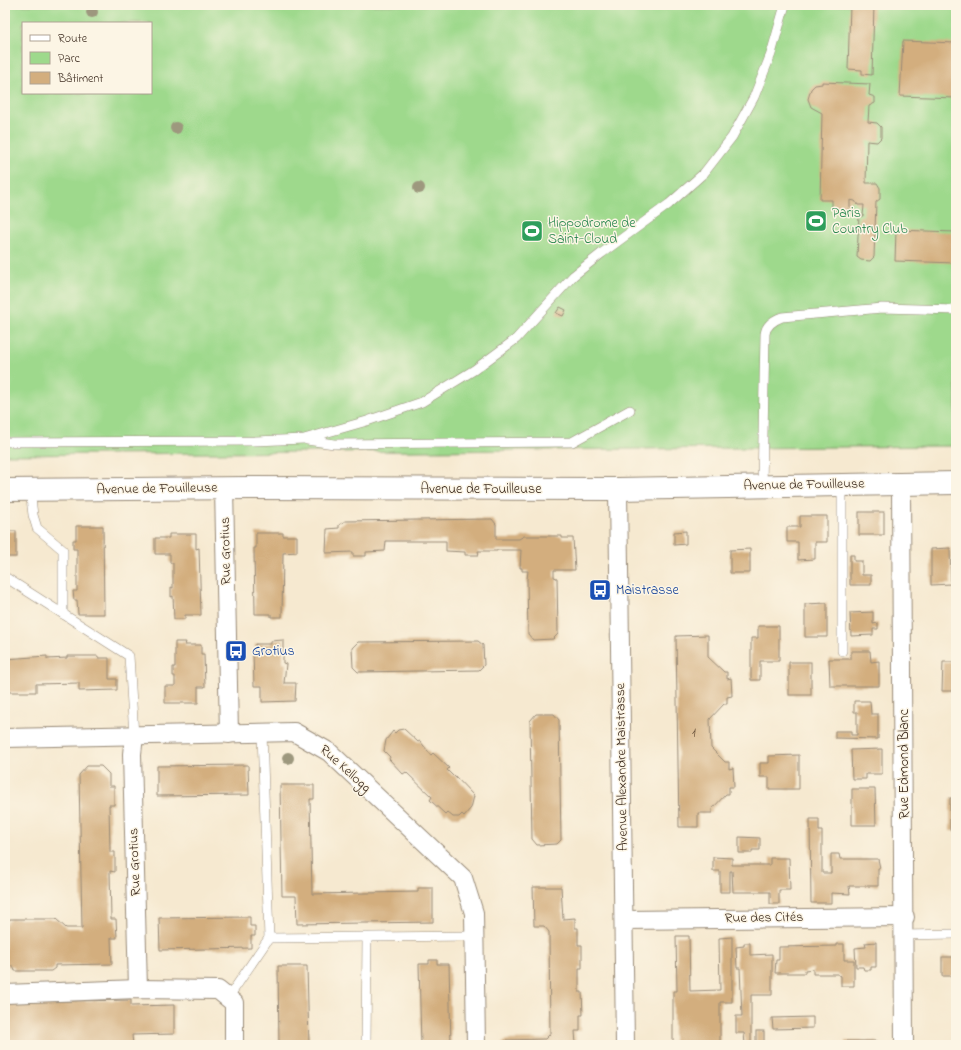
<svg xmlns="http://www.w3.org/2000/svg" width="961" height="1050" viewBox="0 0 961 1050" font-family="'Indie Flower',sans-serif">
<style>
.green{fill:#9ed98c;stroke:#6c8255;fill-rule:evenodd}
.building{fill:#d3ae7e}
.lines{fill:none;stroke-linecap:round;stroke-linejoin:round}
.lane-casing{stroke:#988a77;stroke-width:10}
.street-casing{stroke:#988a77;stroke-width:20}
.secondary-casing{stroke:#988a77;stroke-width:24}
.lane{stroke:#fff;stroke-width:9}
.street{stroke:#fff;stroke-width:18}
.secondary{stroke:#fff;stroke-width:22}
.tree{fill:#9d987e}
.labels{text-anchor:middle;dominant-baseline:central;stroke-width:3;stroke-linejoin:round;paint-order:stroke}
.number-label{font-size:12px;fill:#614b36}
.leisure-label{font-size:14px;fill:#27864d;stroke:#fcf5e5;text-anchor:start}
.street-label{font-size:14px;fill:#3b2a1e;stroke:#fcf5e5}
.transit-label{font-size:14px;fill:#164399;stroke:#fcf5e5;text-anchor:start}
</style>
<rect width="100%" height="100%" fill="#fcf5e5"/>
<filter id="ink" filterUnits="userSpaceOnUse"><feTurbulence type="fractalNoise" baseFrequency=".025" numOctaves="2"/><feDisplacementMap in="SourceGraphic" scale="8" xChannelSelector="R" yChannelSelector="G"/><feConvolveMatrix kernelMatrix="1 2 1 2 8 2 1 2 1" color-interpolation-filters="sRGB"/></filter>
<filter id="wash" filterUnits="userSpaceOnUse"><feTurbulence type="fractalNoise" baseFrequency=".012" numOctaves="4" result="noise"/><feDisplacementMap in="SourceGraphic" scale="16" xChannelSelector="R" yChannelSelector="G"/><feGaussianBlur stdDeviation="0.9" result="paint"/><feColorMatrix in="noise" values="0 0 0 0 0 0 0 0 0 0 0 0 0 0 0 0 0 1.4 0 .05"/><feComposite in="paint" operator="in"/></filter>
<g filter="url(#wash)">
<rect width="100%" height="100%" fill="#f6e9d0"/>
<path class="green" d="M5,5H956V446L5,455ZM23,23H151V93H23Z"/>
<g id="blocks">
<g class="building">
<polygon points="850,5 874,5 872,75 862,74 862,70 848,69"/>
<polygon points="903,41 956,43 956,98 900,96"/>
<polygon points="822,82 870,84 869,95 875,97 875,103 869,106 868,122 877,123 881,127 881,138 877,142 867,141 866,183 877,183 880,188 880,199 876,202 874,257 870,261 861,260 857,257 859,216 863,216 864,205 858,205 855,201 850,200 850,207 847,211 835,211 832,207 832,200 820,200 822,113 811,107 808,99 811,89 815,85 822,84"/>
<polygon points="896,230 956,232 956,263 895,261"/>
<polygon points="560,307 566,310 563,316 556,313"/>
<rect x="859" y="512" width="25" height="23"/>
<polygon points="800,516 827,516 827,542 815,542 815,559 798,560 798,542 787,542 787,527 800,527"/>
<polygon points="492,519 496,524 496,539 519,539 524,536 562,536 562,538 573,538 575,570 554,570 554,577 557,578 558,634 553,639 533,640 528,634 527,579 528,571 522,571 522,568 520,568 521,550 497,550 497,551 478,551 479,555 465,555 465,552 446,551 446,541 386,541 385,551 366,552 366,556 353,556 353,552 326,553 327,529 339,528 339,525 345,521"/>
<polygon points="76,526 103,526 104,614 78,614 77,600 74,600 73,591 77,591 77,549 73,549 73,540 76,540"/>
<rect x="5" y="531" width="11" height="26"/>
<polygon points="686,531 686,544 674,545 674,532"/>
<polygon points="256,533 283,533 283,536 297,536 297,552 283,553 282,617 271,617 271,614 255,614 254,548 256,548"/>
<polygon points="169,534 196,534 196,549 199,548 201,615 185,615 185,619 174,619 173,596 171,597 171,587 173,588 173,563 170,563 170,554 155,554 155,538 169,538"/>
<polygon points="950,548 951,584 931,585 931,549"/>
<polygon points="750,549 750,573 730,573 730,550"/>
<polygon points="850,555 854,555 854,561 862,561 862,575 871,575 871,585 850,585"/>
<polygon points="827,603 827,637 805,637 805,604"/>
<polygon points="873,612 873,624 878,623 878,629 873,629 873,635 851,636 850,613"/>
<polygon points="758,626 779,626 779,661 760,661 760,680 751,680 751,638 758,638"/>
<polygon points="708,635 708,657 724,672 727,672 727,679 731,678 732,696 727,697 727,704 724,704 710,719 711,748 725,762 729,762 729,769 733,768 734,787 729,787 729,794 726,794 712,809 712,813 698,813 698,827 679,827 676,636"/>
<polygon points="283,640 283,663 286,664 284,683 296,683 295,701 262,702 262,686 254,686 253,653 255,654 255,644 271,644 271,641"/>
<polygon points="478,641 483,645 484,665 479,670 358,672 353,667 352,648 358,642"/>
<polygon points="175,642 186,642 185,645 201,645 201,654 204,654 205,687 198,687 198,703 165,703 165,686 175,686 175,676 173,676 173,667 175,667"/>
<polygon points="851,651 870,651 871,662 879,661 879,686 830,686 829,659 851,659"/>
<polygon points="47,656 47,659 67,658 67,656 98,656 98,658 109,658 109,679 117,679 117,690 79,691 79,683 36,684 36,692 5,692 5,659"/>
<rect x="789" y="662" width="22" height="33"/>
<polygon points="943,662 956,662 956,691 942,691"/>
<polygon points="854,701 870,701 871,714 878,714 878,739 835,738 835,731 851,731 851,735 857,735 857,712 854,712"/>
<polygon points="536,714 554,714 559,720 561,840 557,844 537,845 532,839 530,721"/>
<polygon points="404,729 418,742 420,741 431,755 433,753 449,768 447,770 453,776 454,775 474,796 471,808 464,816 462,814 459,817 453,817 447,812 445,814 430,800 432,797 406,772 403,774 389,759 390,757 384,751 386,740 393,731 395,733 398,730"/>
<rect x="953" y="735" width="3" height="30"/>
<polygon points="882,749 882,774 866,774 866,779 852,779 851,750"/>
<polygon points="799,755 799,789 769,789 769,777 760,777 760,763 769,763 769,756"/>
<polygon points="248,765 249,795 157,796 157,766"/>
<polygon points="87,766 101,766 109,774 109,786 114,786 114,805 109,805 110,852 115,852 115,872 110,871 111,919 116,919 117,938 111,938 112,964 55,965 55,968 51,971 15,971 13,966 5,966 5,925 10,919 56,919 66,928 82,928 79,775"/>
<polygon points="280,785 314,785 314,799 310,799 312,894 418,892 418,888 433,888 433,922 297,924 296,896 282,896"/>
<polygon points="852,789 875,789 876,825 852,825"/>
<rect x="950" y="798" width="6" height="32"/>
<polygon points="810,819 819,819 819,831 822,831 822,873 831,873 831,854 839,854 840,859 878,859 880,868 878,868 878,886 849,886 850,894 831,893 831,903 811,903"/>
<polygon points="739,837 760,838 760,850 752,850 752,853 739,853"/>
<polygon points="713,857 732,858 732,865 770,865 770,858 789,858 790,890 779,890 779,904 770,904 770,892 733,892 732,871 730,871 730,892 720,892 720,871 713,871"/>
<polygon points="533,887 561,887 563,919 575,918 575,928 578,928 578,945 582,945 582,968 579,968 579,992 582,992 583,1015 580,1015 580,1031 575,1031 576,1045 501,1045 506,1040 545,1039 550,1034 549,932 544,926 534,926"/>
<polygon points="250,917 250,926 255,926 255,936 251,936 251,948 160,950 159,918"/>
<polygon points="676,936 689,936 690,991 720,990 719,938 732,937 732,1002 720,1002 720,1045 673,1045 673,991 677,991"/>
<polygon points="876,942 876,967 871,967 871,970 864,970 863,967 856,967 855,948 866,947 865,943"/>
<polygon points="744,943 750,943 750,955 772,954 772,995 751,995 751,1045 745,1045 744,1033 736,1033 736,1016 742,1016 740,968 737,968 736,947 744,946"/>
<polygon points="837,944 844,944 844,960 854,960 854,986 841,986 841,976 838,975 838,974 813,974 813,969 805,970 805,973 775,973 776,960 779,960 779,947 837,946"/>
<rect x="942" y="957" width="14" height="19"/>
<polygon points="429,960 437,960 437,964 449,964 451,1045 421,1045 419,964 429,964"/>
<polygon points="278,966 307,966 309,1045 279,1045"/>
<polygon points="131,1000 131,1006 174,1005 174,1034 132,1035 133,1045 5,1045 5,1002"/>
<polygon points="813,1017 813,1028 773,1029 772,1018"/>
<rect x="756" y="1031" width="8" height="13"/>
<rect x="845" y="1041" width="32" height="4"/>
</g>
</g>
</g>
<g filter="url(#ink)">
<use href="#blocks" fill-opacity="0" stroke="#988a77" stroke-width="1"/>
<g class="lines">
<g class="lane-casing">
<g id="lane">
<polyline points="307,440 334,444 572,442 630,410"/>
<polyline points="5,442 255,441 304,439 367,421 422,402 474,370 516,339 573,276 602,253 669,204 704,173 732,137 754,97 771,54 785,5"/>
<polyline points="842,485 842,651"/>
<path d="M762,486L765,334C766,325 774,320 782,317L882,308L956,310"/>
<polyline points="30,490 33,515 37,528 63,550 63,614"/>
<polyline points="5,577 129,656 134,736"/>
<polyline points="262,733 269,938 474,936"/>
<polyline points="904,935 956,934"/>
<polyline points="228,998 269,938"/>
<polyline points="366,1045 367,938"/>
</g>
</g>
<g class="street-casing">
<g id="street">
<polyline points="901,484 904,1045"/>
<polyline points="224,488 229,734"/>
<polyline points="618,489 625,1045"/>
<polyline points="134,736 132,754 138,989"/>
<polyline points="5,738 294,732 329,752 463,878 474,913 476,1045"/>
<polyline points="624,920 905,917"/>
<polyline points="5,994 138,989 218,990 234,1003 234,1045"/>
</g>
</g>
<g class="secondary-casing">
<polyline id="secondary" points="5,490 250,488 618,489 956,483"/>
</g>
<use href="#lane" class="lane"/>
<use href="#street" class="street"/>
<use href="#secondary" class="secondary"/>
</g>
<g class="tree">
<circle cx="92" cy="12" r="6"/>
<circle cx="176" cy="128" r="6"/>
<circle cx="419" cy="188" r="6"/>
<circle cx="288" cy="758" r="6"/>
</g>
</g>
<defs>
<g id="stadium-square" transform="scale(1.15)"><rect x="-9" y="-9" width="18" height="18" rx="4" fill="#2e9e5b" stroke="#fcf5e5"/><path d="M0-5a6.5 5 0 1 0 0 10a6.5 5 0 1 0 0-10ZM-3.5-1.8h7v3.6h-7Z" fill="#fff"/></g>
<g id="bus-square" transform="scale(1.15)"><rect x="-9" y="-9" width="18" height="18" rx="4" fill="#1a4fb4" stroke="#fcf5e5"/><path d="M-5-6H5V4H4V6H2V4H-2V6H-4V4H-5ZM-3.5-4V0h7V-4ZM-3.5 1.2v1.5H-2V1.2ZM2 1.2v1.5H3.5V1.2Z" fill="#fff"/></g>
</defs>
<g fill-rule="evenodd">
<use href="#stadium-square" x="816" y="221"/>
<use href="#stadium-square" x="532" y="231"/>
<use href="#bus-square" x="600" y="590"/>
<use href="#bus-square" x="236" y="651"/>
</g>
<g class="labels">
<g class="number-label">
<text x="694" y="733">1</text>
</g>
<g class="leisure-label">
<text x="832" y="213">Paris<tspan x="832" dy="16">Country Club</tspan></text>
<text x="548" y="223">Hippodrome de<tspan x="548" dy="16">Saint-Cloud</tspan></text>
</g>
<g class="street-label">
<text transform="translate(804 485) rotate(-1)">Avenue de Fouilleuse</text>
<text transform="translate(157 489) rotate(-1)">Avenue de Fouilleuse</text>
<text x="481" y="489">Avenue de Fouilleuse</text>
<text transform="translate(226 551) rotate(-91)">Rue Grotius</text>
<text transform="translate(904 764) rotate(-90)">Rue Edmond Blanc</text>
<text transform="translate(622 767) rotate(-91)">Avenue Alexandre Maistrasse</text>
<text transform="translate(345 769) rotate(42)">Rue Kellogg</text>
<text transform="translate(135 862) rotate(-92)">Rue Grotius</text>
<text transform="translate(764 918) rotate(-1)">Rue des Cités</text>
</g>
<g class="transit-label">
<text x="616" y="590">Maistrasse</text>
<text x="252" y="651">Grotius</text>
</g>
</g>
<rect width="961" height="1050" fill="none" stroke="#fcf5e5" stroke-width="20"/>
<rect x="22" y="22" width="130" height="72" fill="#fcf5e5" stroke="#afa495"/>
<rect x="30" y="35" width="20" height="6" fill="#ffffff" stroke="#afa495"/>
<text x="58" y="42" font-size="12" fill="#3b2a1e">Route</text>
<rect x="30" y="52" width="20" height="12" fill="#9ed98c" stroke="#afa495"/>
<text x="58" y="62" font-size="12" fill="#3b2a1e">Parc</text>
<rect x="30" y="72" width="20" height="12" fill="#d3ae7e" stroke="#afa495"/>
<text x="58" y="82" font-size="12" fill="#3b2a1e">Bâtiment</text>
</svg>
